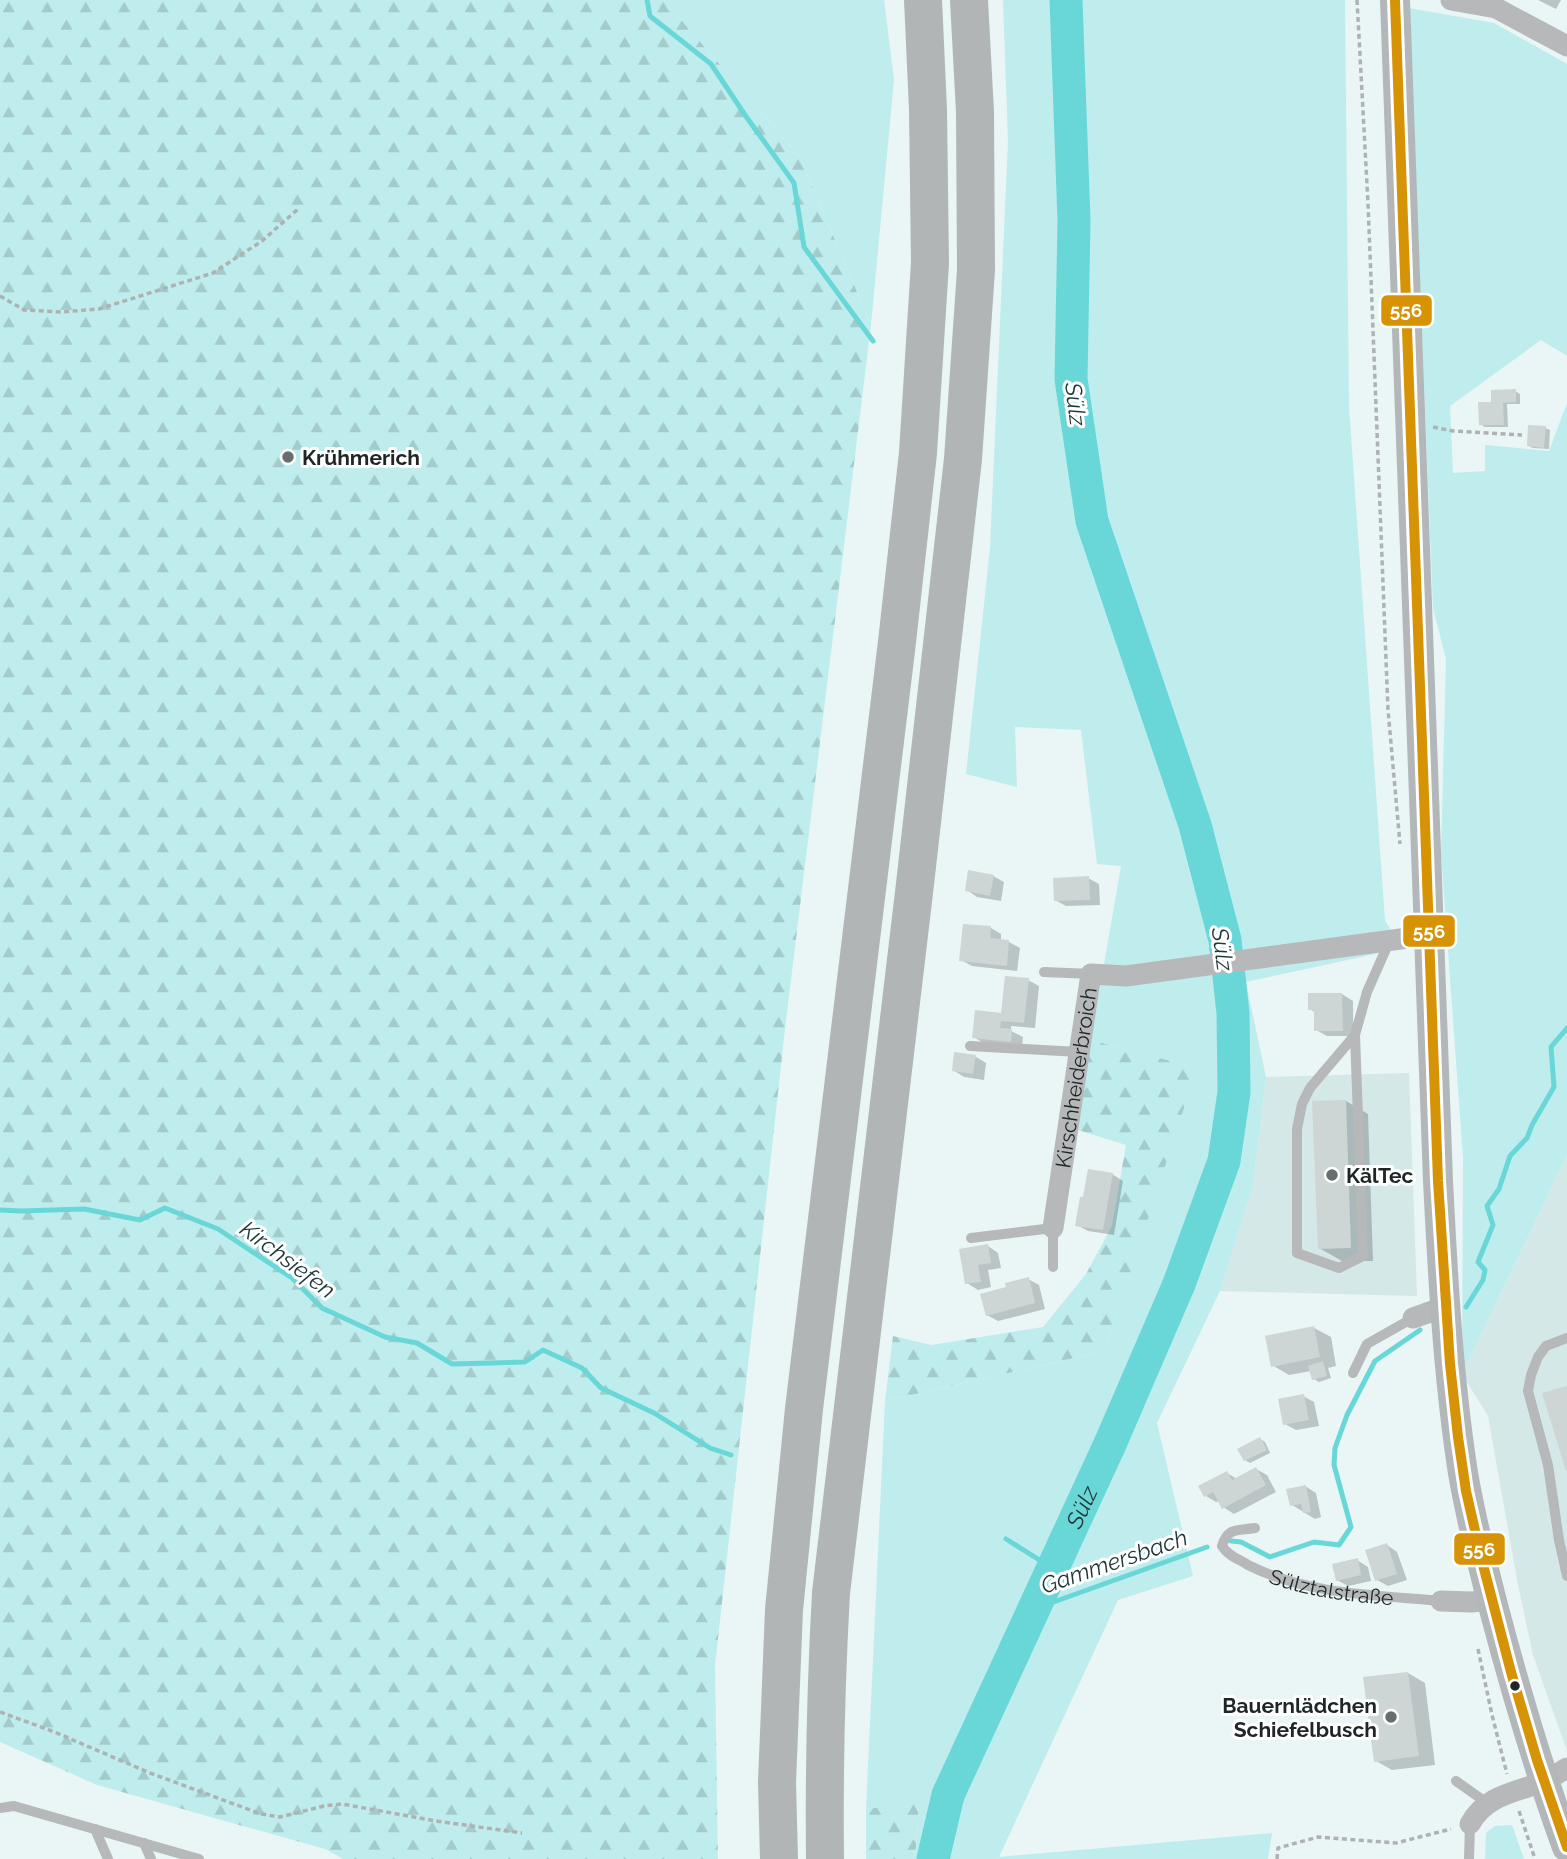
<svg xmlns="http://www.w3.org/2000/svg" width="1567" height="1859" viewBox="0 0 1567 1859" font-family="Raleway,sans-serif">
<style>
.built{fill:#d4e8e8}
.green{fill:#bfeded}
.forest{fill:url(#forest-firs)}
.shadow{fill:#0003}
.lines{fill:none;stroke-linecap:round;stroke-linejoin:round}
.stream{stroke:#69d7d8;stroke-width:5}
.river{stroke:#69d7d8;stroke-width:33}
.building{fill:#cdd5d5}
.path{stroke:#aeb2b3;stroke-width:3.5;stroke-dasharray:5 3.5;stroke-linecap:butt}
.service{stroke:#b6b8b9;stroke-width:10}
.minor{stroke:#b6b8b9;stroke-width:21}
.secondary{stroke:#b4b7b9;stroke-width:30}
.motorway{stroke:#b1b5b6;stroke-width:38}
.bus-1-casing{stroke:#fff;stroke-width:16}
.bus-1{stroke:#d79306;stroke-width:10}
.poi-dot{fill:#666e6e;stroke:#fff;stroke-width:2.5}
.bus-dot{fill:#1f2626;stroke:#fff;stroke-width:2.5}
.labels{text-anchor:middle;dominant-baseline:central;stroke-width:6;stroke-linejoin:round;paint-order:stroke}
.poi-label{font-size:21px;font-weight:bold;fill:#1f2626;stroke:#fff;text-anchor:start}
.street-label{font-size:21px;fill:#1f2626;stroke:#fff}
.water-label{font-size:23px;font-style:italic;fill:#1f3737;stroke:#fff}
.line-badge{stroke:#fff;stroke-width:2.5}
.badge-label{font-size:19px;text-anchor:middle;font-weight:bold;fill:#fff}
</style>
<defs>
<pattern id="forest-firs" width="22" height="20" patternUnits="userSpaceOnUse" patternTransform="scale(1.75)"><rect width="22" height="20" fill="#bfeded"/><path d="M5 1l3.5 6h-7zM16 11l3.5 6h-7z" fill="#a4cbcb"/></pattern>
</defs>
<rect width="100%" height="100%" fill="#eaf5f5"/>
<g class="built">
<polygon points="1409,1073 1417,1296 1220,1291 1253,1186 1266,1077"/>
<polygon points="1567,1156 1567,1751 1533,1655 1518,1585 1488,1416 1462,1374"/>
</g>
<g class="green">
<polygon points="664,0 884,0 894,80 871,325 800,157"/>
<polygon points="1003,0 1345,0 1349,406 1385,921 1403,948 1246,982 1266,1077 1253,1186 1220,1291 1157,1423 1193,1576 1118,1600 999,1857 1272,1833 1268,1859 915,1859 919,1805 866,1809 885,1401 1105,1351 1196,1068 1091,1040 1121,866 1097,864 1081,730 1015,727 1017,787 966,774 990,548 1008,141"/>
<polygon points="1409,8 1494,23 1567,64 1567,356 1541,340 1450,406 1453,473 1485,471 1485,445 1549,451 1567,403 1567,1156 1462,1374 1463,1158 1441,853 1446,659 1433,608"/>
<polygon points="1512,1825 1524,1859 1485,1859 1486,1833 1495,1826"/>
</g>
<g class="forest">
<polygon points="0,0 664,0 800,157 871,325 785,1029 715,1666 718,1859 343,1859 325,1849 97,1785 0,1742"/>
<polygon points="1091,1040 1197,1068 1105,1351 885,1401 893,1336 931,1345 1043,1327 1086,1274 1112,1226 1126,1145 1078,1130"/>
<polygon points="919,1804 915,1859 866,1859 866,1809"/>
</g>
<g class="shadow">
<polygon points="1538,0 1561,0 1556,9"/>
<polygon points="1515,391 1520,394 1520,404 1507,404 1508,427 1485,427 1480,424 1493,404"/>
<polygon points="1545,428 1550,430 1549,449 1533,448 1529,446"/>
<polygon points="993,876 1004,882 1001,901 977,897 967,890"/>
<polygon points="1088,878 1099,884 1100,905 1066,906 1055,900"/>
<polygon points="991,928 1001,934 1001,941 1009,942 1020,948 1017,971 972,966 961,960"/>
<polygon points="1028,980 1039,986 1035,1028 1011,1026 1011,1031 1023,1037 1022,1047 985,1044 974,1037 1003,1014"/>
<polygon points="1342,994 1353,1001 1353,1036 1327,1036 1316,1030 1316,1013 1310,1009"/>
<polygon points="976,1057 986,1063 984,1080 964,1077 953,1070"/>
<polygon points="1346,1101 1368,1114 1373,1261 1342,1261 1319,1248"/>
<polygon points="1112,1174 1123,1181 1114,1235 1088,1231 1077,1225"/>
<polygon points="988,1246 998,1253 1001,1268 988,1270 991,1287 978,1290 967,1283"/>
<polygon points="1028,1279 1039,1285 1045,1309 998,1321 987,1315 1008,1288"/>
<polygon points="1314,1328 1331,1337 1336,1366 1328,1368 1331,1378 1319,1382 1314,1379 1311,1371 1289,1375 1272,1365"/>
<polygon points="1303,1396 1314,1402 1319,1426 1296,1430 1285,1424"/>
<polygon points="1260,1439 1265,1442 1270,1453 1250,1463 1245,1460"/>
<polygon points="1256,1469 1267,1475 1276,1492 1234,1514 1223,1507 1219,1501 1216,1502 1206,1496 1227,1473 1237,1479"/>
<polygon points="1305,1486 1316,1493 1321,1517 1315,1519 1292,1505"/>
<polygon points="1387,1545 1397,1552 1407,1580 1388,1586 1377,1580"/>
<polygon points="1357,1560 1368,1567 1371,1581 1348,1586 1337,1580"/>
<polygon points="1408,1673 1425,1683 1435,1765 1392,1770 1376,1761"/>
</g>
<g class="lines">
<g class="stream">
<polyline points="647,0 650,16 711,64 745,115 794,183 804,247 873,341"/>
<polyline points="0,1210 21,1211 84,1209 140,1220 165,1208 218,1229 292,1278 322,1308 385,1337 417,1343 452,1364 525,1362 543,1350 582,1368 601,1388 654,1413 710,1448 731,1455"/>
<polyline points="1466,1307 1483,1280 1485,1270 1478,1262 1493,1225 1487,1206 1499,1189 1510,1156 1527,1138 1532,1125 1554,1087 1551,1047 1567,1028"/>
<polyline points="1006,1539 1052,1568"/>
<polyline points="1231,1541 1241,1542 1270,1557 1314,1542 1339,1545 1351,1527 1334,1465 1335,1448 1347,1415 1375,1361 1420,1330"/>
<polyline points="1034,1608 1048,1604 1207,1547"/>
</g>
<path class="river" id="s1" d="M933,1859L948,1795L1110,1444L1179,1284L1224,1161L1234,1092L1233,1013L1225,940L1195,825L1092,521L1071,379L1074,221L1066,0"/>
</g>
<g class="building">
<polygon points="1516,389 1516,402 1503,403 1504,425 1479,425 1478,402 1491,402 1491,390"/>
<polygon points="1528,425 1546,426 1544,448 1527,446"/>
<polygon points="968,870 994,875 990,896 965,891"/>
<polygon points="1089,876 1090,900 1054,901 1053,878"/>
<polygon points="963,924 991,926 990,938 1009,940 1007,966 959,961"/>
<polygon points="1005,976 1029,978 1024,1023 1001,1021 1000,1028 1012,1029 1011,1042 972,1038 975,1010 1001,1013"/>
<polygon points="1308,993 1342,993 1343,1031 1314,1031 1314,1010 1308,1010"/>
<polygon points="954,1052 976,1055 973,1074 952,1071"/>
<polygon points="1346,1100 1351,1248 1318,1249 1312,1101"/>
<polygon points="1088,1169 1113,1173 1103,1230 1075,1226 1080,1197 1083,1197"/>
<polygon points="988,1244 991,1263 978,1265 981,1282 965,1284 959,1249"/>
<polygon points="1029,1277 1035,1303 986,1316 980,1294 1006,1287 1005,1283"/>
<polygon points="1314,1326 1320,1357 1271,1367 1265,1336"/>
<polygon points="1323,1361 1327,1376 1312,1380 1308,1366"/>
<polygon points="1567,1386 1567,1471 1566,1471 1542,1393"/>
<polygon points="1304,1394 1309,1420 1283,1425 1278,1399"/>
<polygon points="1260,1437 1267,1450 1244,1461 1237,1449"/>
<polygon points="1256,1467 1266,1485 1222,1509 1213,1492 1204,1497 1198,1486 1227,1471 1232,1480"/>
<polygon points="1306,1485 1311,1512 1303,1513 1301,1504 1290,1506 1286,1489"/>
<polygon points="1387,1543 1397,1574 1375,1581 1365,1550"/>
<polygon points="1358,1558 1361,1575 1336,1581 1332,1564"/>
<polygon points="1408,1672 1419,1756 1374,1762 1363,1677"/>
</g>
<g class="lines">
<g class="path">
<polyline points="1357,0 1368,203 1388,710 1400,844"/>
<polyline points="0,296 24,310 61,312 99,309 213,273 262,241 298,209"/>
<polyline points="1433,427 1453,431 1522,435"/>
<polyline points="1478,1649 1492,1715 1507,1774"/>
<polyline points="0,1712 52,1731 150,1773 261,1814 280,1817 324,1806 342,1804 436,1821 522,1833"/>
<polyline points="1519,1811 1535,1859"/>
<polyline points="1277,1859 1278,1848 1318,1837 1396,1843 1451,1829"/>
</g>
<g class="service">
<polyline points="1044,972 1091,974"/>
<polyline points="1355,1035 1363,1256 1339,1268 1297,1253 1297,1129 1302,1104 1310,1088 1355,1035 1367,992 1390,940"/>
<polyline points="970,1046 1079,1052"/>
<polyline points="971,1238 1053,1228 1053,1267"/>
<polyline points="1567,1338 1546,1346 1538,1357 1531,1375 1528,1391 1548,1465 1559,1540 1567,1576"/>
<polyline points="1353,1373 1367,1344 1413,1318"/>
<path id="s2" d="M1255,1528C1237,1531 1228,1527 1222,1546C1228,1556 1239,1559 1248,1565C1307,1595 1377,1595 1441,1601"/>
<polyline points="1456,1781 1487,1803"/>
<polyline points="0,1808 14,1806 199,1859"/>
<polyline points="95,1829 108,1859"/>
<polyline points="144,1843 151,1859"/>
<polyline points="1469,1859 1470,1824"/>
</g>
<g class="minor">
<polyline points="1451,0 1496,8 1567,46"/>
<path id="s3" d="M1053,1228L1091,974L1126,976L1430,935"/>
<polyline points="1413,1318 1444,1307"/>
<polyline points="1441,1601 1471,1602 1492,1600"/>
<path d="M1470,1824C1486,1795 1514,1793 1542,1782C1551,1778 1559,1773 1567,1768"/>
</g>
<path class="secondary" d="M1395,0L1438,1181C1443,1279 1448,1376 1463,1473C1471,1520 1483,1567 1495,1613C1516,1692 1539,1770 1567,1847"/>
<g class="motorway">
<polyline points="779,1859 777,1782 784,1610 804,1409 897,642 918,453 930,263 928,109 923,0"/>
<path d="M825,1859C824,1770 826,1682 831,1593L915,884L963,459L976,270L975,112L969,0"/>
</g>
<g class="bus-1-casing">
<polyline id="bus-1" points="1395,0 1438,1181 1450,1364 1458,1437 1466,1491 1482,1561 1511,1672 1537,1760 1567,1847"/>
</g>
<use href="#bus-1" class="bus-1"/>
</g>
<g class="poi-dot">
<circle cx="288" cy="457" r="7"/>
<circle cx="1332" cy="1175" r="7"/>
<circle cx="1391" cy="1717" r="7"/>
</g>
<circle class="bus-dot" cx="1515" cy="1686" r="6"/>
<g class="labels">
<g class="poi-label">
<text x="302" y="457">Krühmerich</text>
<text x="1346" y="1175">KälTec</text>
<text x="1377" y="1705" text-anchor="end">Bauernlädchen<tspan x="1377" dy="24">Schiefelbusch</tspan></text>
</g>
<g class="street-label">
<text stroke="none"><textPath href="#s3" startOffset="152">Kirschheiderbroich</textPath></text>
<text stroke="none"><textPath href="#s2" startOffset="161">Sülztalstraße</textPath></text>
</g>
<g class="water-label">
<text transform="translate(1076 404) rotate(83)">Sülz</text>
<text transform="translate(1223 949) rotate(82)">Sülz</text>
<text transform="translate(288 1259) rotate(37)">Kirchsiefen</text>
<text stroke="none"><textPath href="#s1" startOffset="383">Sülz</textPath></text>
<text transform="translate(1114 1561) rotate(-19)">Gammersbach</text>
</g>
</g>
<g class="line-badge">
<rect x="1380" y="294" width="53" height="33" rx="7" fill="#d79306"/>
<rect x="1402" y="914" width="54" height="34" rx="7" fill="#d79306"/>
<rect x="1453" y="1532" width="53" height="34" rx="7" fill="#d79306"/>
</g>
<g class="badge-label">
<text x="1406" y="317">556</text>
<text x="1429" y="938">556</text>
<text x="1479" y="1556">556</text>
</g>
</svg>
